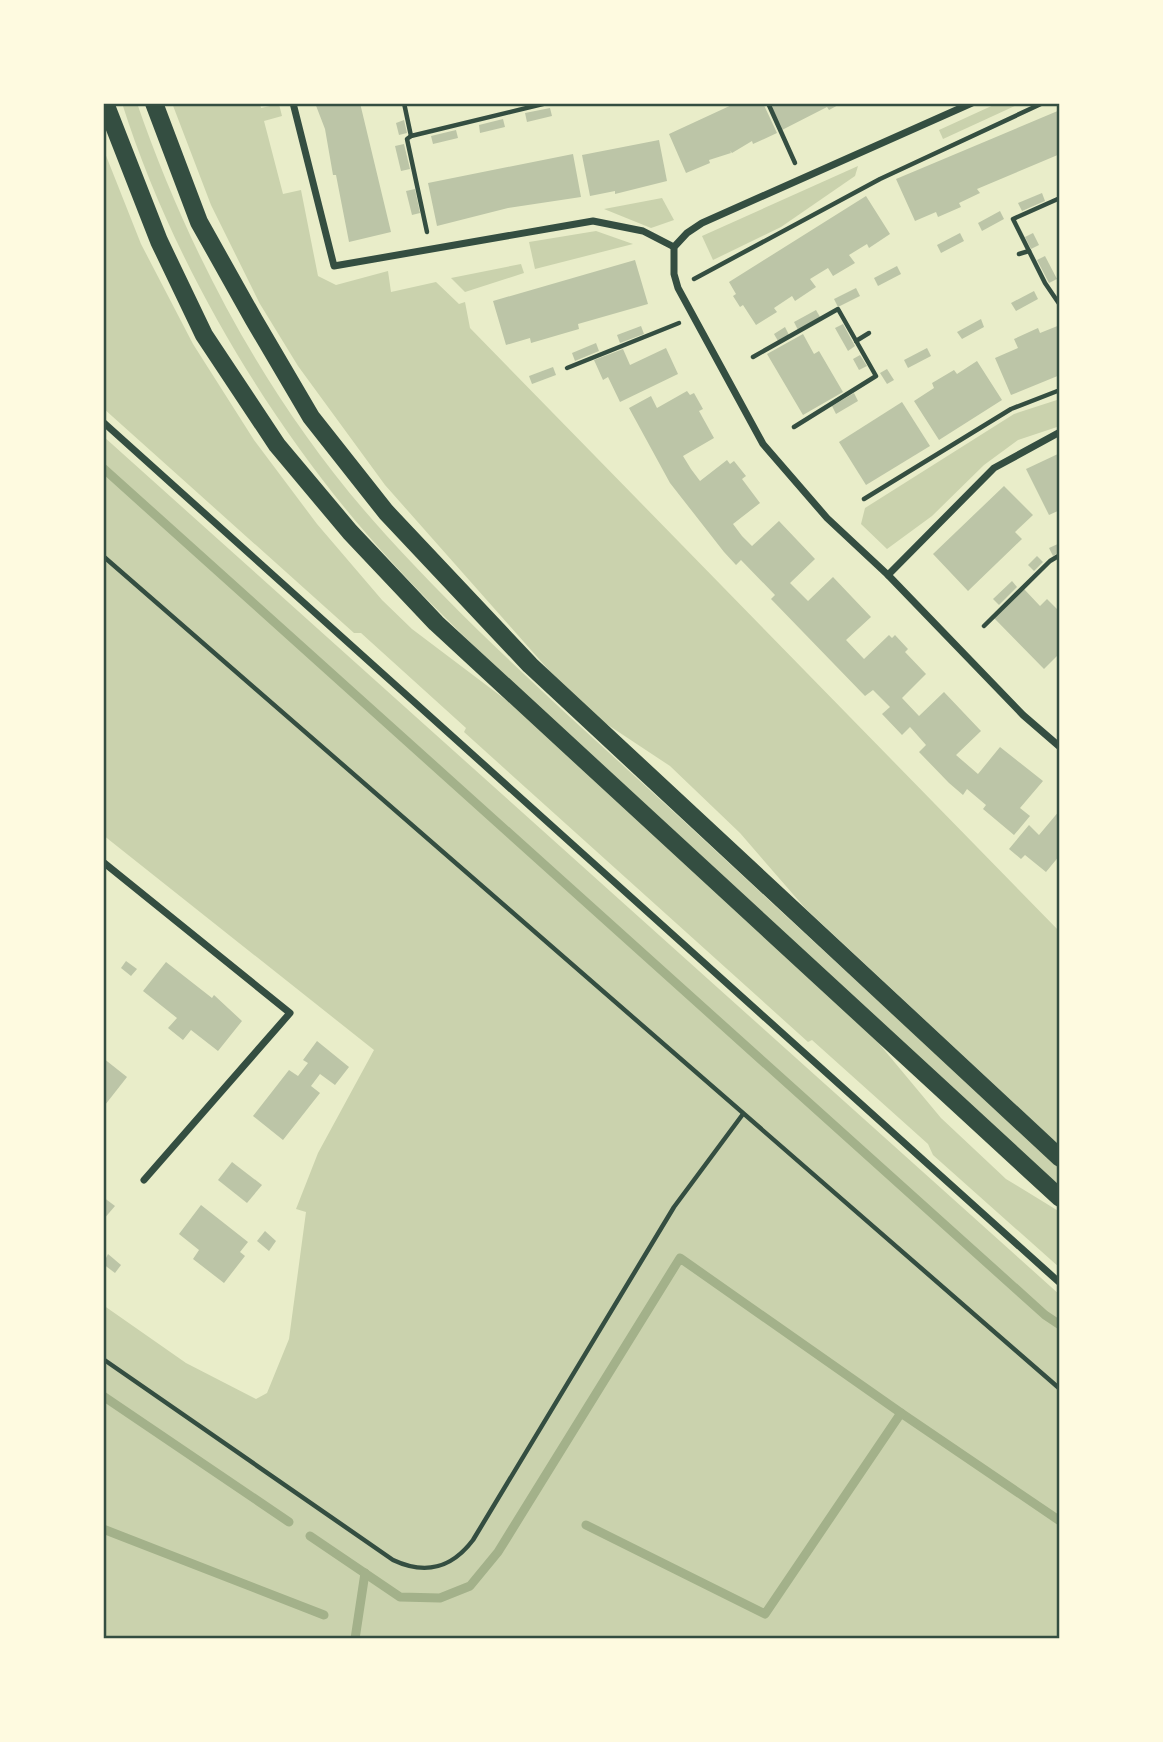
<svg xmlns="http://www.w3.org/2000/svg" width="1163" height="1742" viewBox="0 0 1163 1742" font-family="Raleway,sans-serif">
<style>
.green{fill:#cad2ad}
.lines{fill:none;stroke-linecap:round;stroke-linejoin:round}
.stream{stroke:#a3b18a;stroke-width:9}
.building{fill:#bcc5a7}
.path{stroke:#344e41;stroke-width:4.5}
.minor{stroke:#344e41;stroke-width:7}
.primary{stroke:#344e41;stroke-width:18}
.neatline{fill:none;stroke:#344e41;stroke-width:2.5}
</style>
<rect width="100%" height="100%" fill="#e9edc9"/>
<g class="green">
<path d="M122,103H137C191,260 274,412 386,535C476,634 577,723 675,813C803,932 932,1050 1060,1169V1187C928,1065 795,943 664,821C571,735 474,652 389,559C275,435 173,265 122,103Z"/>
<polygon points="172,103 260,103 261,108 279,104 282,116 264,121 283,194 301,190 318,276 336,285 388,271 391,292 436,282 459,304 465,302 470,328 1060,932 1060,1146 805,908 740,833 670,766 602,721 554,676 385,485 298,366 260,304 211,205"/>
<polygon points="998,103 1021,103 943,139 939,130"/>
<polygon points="103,148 141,244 193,344 254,440 317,524 382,600 412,629 522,712 876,1040 941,1118 1006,1179 1060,1212 1060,1268 933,1155 928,1144 812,1040 808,1042 464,732 466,728 361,633 354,633 103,408"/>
<polygon points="858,166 855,176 781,227 713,260 702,236"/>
<polygon points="662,198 674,220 651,228 604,209"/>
<polygon points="596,231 633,244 535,269 529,242"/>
<polygon points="521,264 524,273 465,292 451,278"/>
<polygon points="1060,399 1060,426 1018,440 984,465 932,516 887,549 861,524 865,508 1014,414"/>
<polygon points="103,436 1060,1295 1060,1639 103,1639 103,1305 186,1363 256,1399 267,1393 289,1339 306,1212 296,1209 318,1153 374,1050 103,835"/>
</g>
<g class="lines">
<g class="stream">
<polyline points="103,468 1045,1315 1060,1325"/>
<polyline points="103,1396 289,1522"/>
<polyline points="586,1525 765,1614 901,1413 1060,1521"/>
<polyline points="103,1529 324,1615"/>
<polyline points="310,1536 400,1597 440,1598 470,1586 498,1552 680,1258 901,1413"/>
<polyline points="355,1639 365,1573"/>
</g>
</g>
<g class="building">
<polygon points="315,103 360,103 391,232 349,242 336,175 333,175 325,129"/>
<polygon points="736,103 763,103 777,133 753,144 752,141 732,153 730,151 731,153 709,160 710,163 686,173 669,134"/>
<polygon points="770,103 842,103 829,110 827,107 782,130"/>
<polygon points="550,108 552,116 527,122 525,113"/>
<polygon points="1060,110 1060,154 977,189 980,193 959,203 961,207 938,217 936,212 915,221 896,179"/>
<polygon points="503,119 505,127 480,133 479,125"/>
<polygon points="404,120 407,133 399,135 396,123"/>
<polygon points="456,130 458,138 433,144 431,136"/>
<polygon points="659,140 667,181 615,194 615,191 590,196 582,155"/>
<polygon points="404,144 410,169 401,171 395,146"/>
<polygon points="573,154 581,197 508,208 437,226 428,183"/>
<polygon points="415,189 420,213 412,215 406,191"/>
<polygon points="1042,193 1045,201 1022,211 1018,203"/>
<polygon points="866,196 890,234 869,248 867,244 849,255 855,263 833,276 828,268 810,279 816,287 795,301 792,296 774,308 777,312 756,325 743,305 740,307 733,296 736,294 729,282"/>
<polygon points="1000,211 1004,219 982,231 978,223"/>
<polygon points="960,233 964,241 941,253 937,245"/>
<polygon points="1033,233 1039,245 1031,249 1025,237"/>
<polygon points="1045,256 1057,279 1049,283 1037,260"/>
<polygon points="635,260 648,304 578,324 579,329 531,343 530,338 506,345 493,301"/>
<polygon points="897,266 901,274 878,286 874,278"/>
<polygon points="856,288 860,296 838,307 834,299"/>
<polygon points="1034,291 1038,299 1016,311 1011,303"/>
<polygon points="816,310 820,317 798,330 794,322"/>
<polygon points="981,319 984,327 962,339 957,332"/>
<polygon points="843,324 855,346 848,351 835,328"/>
<polygon points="1060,325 1060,375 1011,395 995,358 1018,348 1014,339 1038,328 1040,333"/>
<polygon points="641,326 644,334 620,343 617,335"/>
<polygon points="785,327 789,335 778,341 774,334"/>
<polygon points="803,334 814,354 819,351 843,392 803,415 767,354"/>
<polygon points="596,343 599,351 575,361 572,353"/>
<polygon points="666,348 678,374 620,402 608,377 603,380 594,360 623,349 630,365"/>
<polygon points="927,348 931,356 908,368 904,360"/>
<polygon points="860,355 867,366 859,370 853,359"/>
<polygon points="977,361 1002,400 939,440 914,401 934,388 932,383 954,370 957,374"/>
<polygon points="553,367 556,375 532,384 529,376"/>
<polygon points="887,369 894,380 887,384 880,373"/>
<polygon points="687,391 690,395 694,393 703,409 699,411 714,438 683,456 691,469 700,481 727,460 730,464 734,461 746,476 742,479 760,503 733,524 742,536 752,546 779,521 815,559 790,583 808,601 833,577 871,617 846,640 864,659 889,635 892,638 895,635 908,649 905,652 926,674 902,698 919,716 944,692 981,731 956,755 978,774 1000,747 1043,781 1020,808 1030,816 1014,835 983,809 986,805 967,789 963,795 949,783 919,752 926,745 910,727 902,735 882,714 890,707 873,690 865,696 771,599 775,595 741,560 736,565 724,552 670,483 629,408 651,396 657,408"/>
<polygon points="854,393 858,401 836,414 832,406"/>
<polygon points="902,402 930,446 866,485 839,442"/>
<polygon points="1060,453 1060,510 1049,515 1026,469"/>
<polygon points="1004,486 1033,515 1015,532 1022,539 968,591 933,554"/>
<polygon points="1060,543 1060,552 1053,556 1049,548"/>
<polygon points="1037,556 1043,562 1034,571 1028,565"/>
<polygon points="1012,581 1017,587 999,605 993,599"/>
<polygon points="1024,589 1040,606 1047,599 1060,612 1057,624 1060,653 1044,669 994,618"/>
<polygon points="1060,810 1060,855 1046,872 1025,855 1021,859 1009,849 1029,825 1039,835"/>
<polygon points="126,961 137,969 131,976 121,968"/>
<polygon points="166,962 212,998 214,995 242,1021 218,1051 191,1030 183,1040 168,1028 177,1018 143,991"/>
<polygon points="317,1041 349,1067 335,1085 320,1074 311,1086 320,1093 283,1140 253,1116 289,1070 298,1076 308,1063 303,1060"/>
<polygon points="103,1058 127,1077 105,1105 103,1103"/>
<polygon points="232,1162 262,1185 247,1203 218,1180"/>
<polygon points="103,1197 115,1206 103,1220"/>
<polygon points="201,1205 248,1242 240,1252 245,1256 224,1283 193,1259 199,1250 179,1234"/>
<polygon points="265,1231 276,1241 269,1251 257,1241"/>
<polygon points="108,1254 121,1265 115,1273 103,1264"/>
</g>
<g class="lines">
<g class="path">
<polyline points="404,103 411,136 547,103"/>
<polyline points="768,103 795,163"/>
<polyline points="411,136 407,139 427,232"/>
<polyline points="1060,198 1013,219 1045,283 1060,305"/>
<polyline points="1019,254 1029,251"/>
<polyline points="694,279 880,179 1043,103"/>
<polyline points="856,341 869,333"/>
<polyline points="753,357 838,309 876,376 794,427"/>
<polyline points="567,368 679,323"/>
<polyline points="864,499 1011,409 1060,390"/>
<polyline points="103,556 1060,1389"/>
<polyline points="984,626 1050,561 1060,555"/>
<path d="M103,1359L393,1560C425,1575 451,1569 473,1540L674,1207L743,1114"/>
</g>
<g class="minor">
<polyline points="293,103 334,266 593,221 643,231 674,247"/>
<polyline points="972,103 702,223 687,233 674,247 674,274 678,288 763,444 827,518 888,575 1023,715 1060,747"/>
<polyline points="103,422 1060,1283"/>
<polyline points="888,575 994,468 1060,432"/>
<polyline points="103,862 290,1013 144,1180"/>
</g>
<g class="primary">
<polyline points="105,103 159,241 204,335 277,445 350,532 436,623 1060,1198"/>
<polyline points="154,103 199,222 254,320 311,417 386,512 530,665 1060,1158"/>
</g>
</g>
<rect width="1163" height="1742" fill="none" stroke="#fefae0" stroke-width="210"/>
<rect x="105" y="105" width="953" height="1532" class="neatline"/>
</svg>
